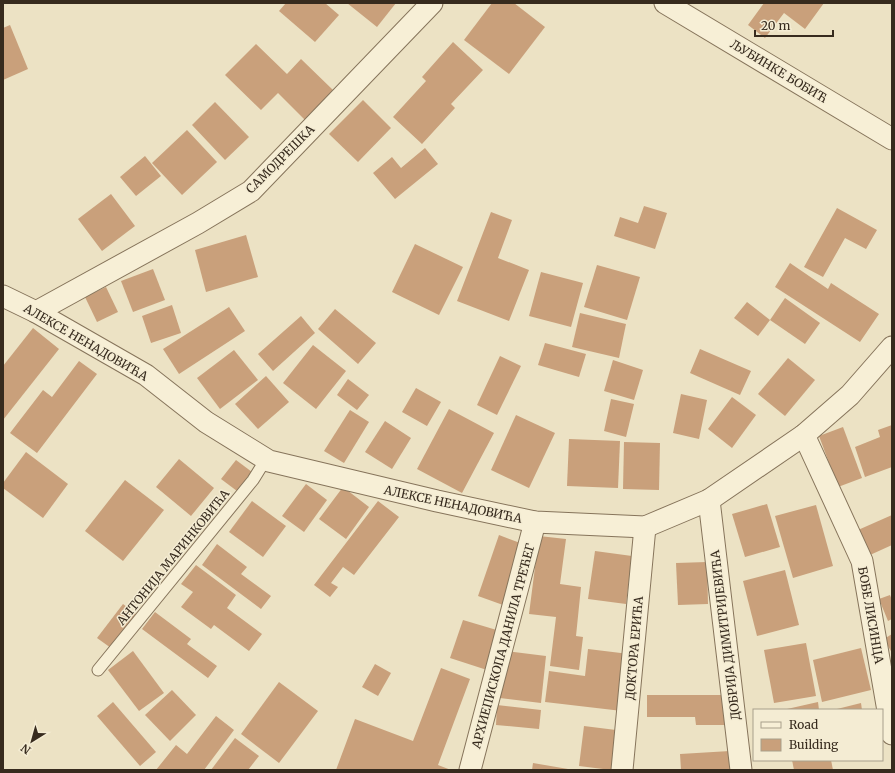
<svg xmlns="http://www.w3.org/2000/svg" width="895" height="773" viewBox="0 0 895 773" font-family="Merriweather,serif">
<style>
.building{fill:#c9a07b}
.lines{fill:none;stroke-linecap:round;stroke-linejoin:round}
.service-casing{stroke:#86745b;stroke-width:13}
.minor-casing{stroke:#86745b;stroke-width:23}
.service{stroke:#f7efd6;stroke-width:11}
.minor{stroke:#f7efd6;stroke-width:21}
.labels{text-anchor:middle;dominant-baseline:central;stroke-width:3;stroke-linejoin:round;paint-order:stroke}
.street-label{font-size:12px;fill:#372b1e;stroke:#f4ecd3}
</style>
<rect width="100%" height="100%" fill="#ece2c4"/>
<g class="building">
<polygon points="286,3 325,3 339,15 315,42 279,11"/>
<polygon points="347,3 396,3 377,27"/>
<polygon points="492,3 514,3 545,27 509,74 464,40"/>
<polygon points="764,3 824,3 805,29 784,13 765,38 748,25"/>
<polygon points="10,25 28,69 3,80 3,28"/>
<polygon points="453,42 483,70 451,104 455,108 422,144 393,117 426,81 422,77"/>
<polygon points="256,44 287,74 301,59 333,90 305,120 278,93 261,110 225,75"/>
<polygon points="363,100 391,128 358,162 329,134"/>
<polygon points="215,102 249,137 225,160 192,125"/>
<polygon points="187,130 217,162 182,195 152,163"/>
<polygon points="425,148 438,164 395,199 373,173 392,157 401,168"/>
<polygon points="145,156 161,176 136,196 120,177"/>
<polygon points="111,194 135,226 102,251 78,219"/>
<polygon points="644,206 667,213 655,249 614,236 620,217 638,223"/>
<polygon points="837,208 877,230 866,249 845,238 823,277 804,267"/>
<polygon points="491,212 512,220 498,258 529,270 509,321 457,301"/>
<polygon points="246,235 258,277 206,292 195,250"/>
<polygon points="415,244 463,267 439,315 392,292"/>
<polygon points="790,263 828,289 831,283 879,314 860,342 775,287"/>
<polygon points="597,265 640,277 627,320 584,307"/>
<polygon points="153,269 165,300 133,312 121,281"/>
<polygon points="541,272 583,283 571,327 529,316"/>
<polygon points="106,287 118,312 97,322 85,297"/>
<polygon points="785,298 820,323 805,344 770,320"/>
<polygon points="747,302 770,320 758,336 734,318"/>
<polygon points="172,305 181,333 151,343 142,316"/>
<polygon points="229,307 245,331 179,374 163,349"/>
<polygon points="335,309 376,343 358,364 318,329"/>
<polygon points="580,313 626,324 619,358 572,347"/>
<polygon points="301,316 315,333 273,371 258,354"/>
<polygon points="33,328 59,349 3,420 3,366"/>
<polygon points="545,343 586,354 579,377 538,365"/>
<polygon points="313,345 346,371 316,409 283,383"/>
<polygon points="700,349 751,371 740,395 690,373"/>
<polygon points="234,350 258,380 220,409 197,378"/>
<polygon points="500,356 521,366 497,415 477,405"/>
<polygon points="788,358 815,380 785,416 758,394"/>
<polygon points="613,360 643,370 634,400 604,391"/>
<polygon points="79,361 97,374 37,453 10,433 43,390 52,397"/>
<polygon points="266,376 289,402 258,429 235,404"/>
<polygon points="348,379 369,395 357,410 337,395"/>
<polygon points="416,388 441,402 427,426 402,412"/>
<polygon points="681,394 707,400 699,439 673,433"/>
<polygon points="732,397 756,415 732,448 708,429"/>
<polygon points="611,399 634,404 626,437 604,431"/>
<polygon points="449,409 494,433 462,493 417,469"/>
<polygon points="350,410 369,422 344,463 324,451"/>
<polygon points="516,415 555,433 529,488 491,470"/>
<polygon points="385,421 411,438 392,469 365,452"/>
<polygon points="892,425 892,467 865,477 855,447 880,437 878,430"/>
<polygon points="843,427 862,478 838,487 819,436"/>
<polygon points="569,439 620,441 618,488 567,486"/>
<polygon points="624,442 660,443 659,490 623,489"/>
<polygon points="26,452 68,484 43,518 3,488 3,483"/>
<polygon points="179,459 214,488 191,516 156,487"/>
<polygon points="236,460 252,472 237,491 221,479"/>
<polygon points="125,480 164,510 123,561 85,531"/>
<polygon points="306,484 327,500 304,532 282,516"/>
<polygon points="343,487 369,507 346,539 319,519"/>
<polygon points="252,501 286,526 263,557 229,532"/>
<polygon points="378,501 399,517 354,575 343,567 331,583 338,587 330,597 314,585"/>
<polygon points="767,504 780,547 745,557 732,514"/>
<polygon points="816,505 833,566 793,578 775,516"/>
<polygon points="892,515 892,545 870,555 858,530"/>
<polygon points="499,535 523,544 503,605 478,596"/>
<polygon points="539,536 566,539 560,584 581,587 576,636 583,637 579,670 550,666 556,617 529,614"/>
<polygon points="217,544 247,567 241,574 271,596 261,609 202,565"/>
<polygon points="595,551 632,556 626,604 588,599"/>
<polygon points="707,562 708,604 678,605 676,563"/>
<polygon points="196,565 236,595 227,608 262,634 249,651 214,625 211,629 181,607 193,592 181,584"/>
<polygon points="785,570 799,625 757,636 743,581"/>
<polygon points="890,595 892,600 892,619 888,621 879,599"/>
<polygon points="123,604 136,614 111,648 97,638"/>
<polygon points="155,612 191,639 187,644 217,666 208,678 142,629"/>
<polygon points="463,620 500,631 487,670 450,658"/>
<polygon points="892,634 892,653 884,639"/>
<polygon points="806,643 816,696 774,703 764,650"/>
<polygon points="861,648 871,690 822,702 813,660"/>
<polygon points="588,649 629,654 622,711 545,702 549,671 585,676"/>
<polygon points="133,651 164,693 139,711 108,670"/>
<polygon points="506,651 546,656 541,703 500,698"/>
<polygon points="375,664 391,673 378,696 362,687"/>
<polygon points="441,668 470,679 438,765 451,770 336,770 355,719 413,741"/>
<polygon points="279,682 318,711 279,763 241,734"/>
<polygon points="172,690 196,715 170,741 145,715"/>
<polygon points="647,695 726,695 727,725 696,725 695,717 647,717"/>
<polygon points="113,702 156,752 140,766 97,716"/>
<polygon points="818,702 819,710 787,710 787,709"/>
<polygon points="861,703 862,710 837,710 837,709"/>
<polygon points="497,705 541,710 539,729 496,725"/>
<polygon points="216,716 234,730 204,770 156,770 176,745 187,754"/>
<polygon points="584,726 616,730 611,770 579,766"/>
<polygon points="235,738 259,756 248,770 211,770"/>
<polygon points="730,751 732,770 681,770 680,754"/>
<polygon points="792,760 831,760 833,770 794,770"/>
<polygon points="533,763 568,769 568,770 532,770"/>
</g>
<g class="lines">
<g class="service-casing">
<polyline id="service" points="98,670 253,480 266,459"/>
</g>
<g class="minor-casing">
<g id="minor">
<polyline points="665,3 892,139"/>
<polyline points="3,296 36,312 146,375 206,422 269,461 437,501 535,522 645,527 709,500 804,435 850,395 892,347"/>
<polyline points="36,312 198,223 251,191 432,3"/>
<polyline points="804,435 862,561 892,734"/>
<polyline points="709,500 741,770"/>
<polyline points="470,770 535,522"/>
<polyline points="622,770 645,527"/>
</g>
</g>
<use href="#service" class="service"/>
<use href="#minor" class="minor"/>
</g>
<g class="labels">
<g class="street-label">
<text transform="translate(779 71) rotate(31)">ЉУБИНКЕ БОБИЋ</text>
<text transform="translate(280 159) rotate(-45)">САМОДРЕШКА</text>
<text transform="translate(86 342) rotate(30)">АЛЕКСЕ НЕНАДОВИЋА</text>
<text transform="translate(453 504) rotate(12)">АЛЕКСЕ НЕНАДОВИЋА</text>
<text transform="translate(173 557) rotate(-51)">АНТОНИЈА МАРИНКОВИЋА</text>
<text transform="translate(871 615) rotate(80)">БОБЕ ЛИСИНЦА</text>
<text transform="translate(725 635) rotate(-97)">ДОБРИЈА ДИМИТРИЈЕВИЋА</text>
<text transform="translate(503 646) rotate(-75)">АРХИЕПИСКОПА ДАНИЛА ТРЕЋЕГ</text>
<text transform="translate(634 648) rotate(-85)">ДОКТОРА ЕРИЋА</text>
</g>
</g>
<rect width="895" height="773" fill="none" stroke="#372b1e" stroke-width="8"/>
<rect x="753" y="709" width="130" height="52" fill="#f4ecd3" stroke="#a89f8b"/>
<rect x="761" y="722" width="20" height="6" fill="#f7efd6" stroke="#a89f8b"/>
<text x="789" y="729" font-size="12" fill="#372b1e">Road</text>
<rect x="761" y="739" width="20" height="12" fill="#c9a07b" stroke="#a89f8b"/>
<text x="789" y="749" font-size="12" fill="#372b1e">Building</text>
<g transform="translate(32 741) rotate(217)" stroke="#f4ecd3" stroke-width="3" paint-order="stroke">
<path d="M0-3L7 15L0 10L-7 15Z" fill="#372b1e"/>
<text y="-6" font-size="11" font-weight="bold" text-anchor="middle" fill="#372b1e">N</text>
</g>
<path d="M755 30v6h78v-6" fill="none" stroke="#372b1e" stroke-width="2"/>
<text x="761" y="30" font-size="12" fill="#372b1e" stroke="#f4ecd3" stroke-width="3" paint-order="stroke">20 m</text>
</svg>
